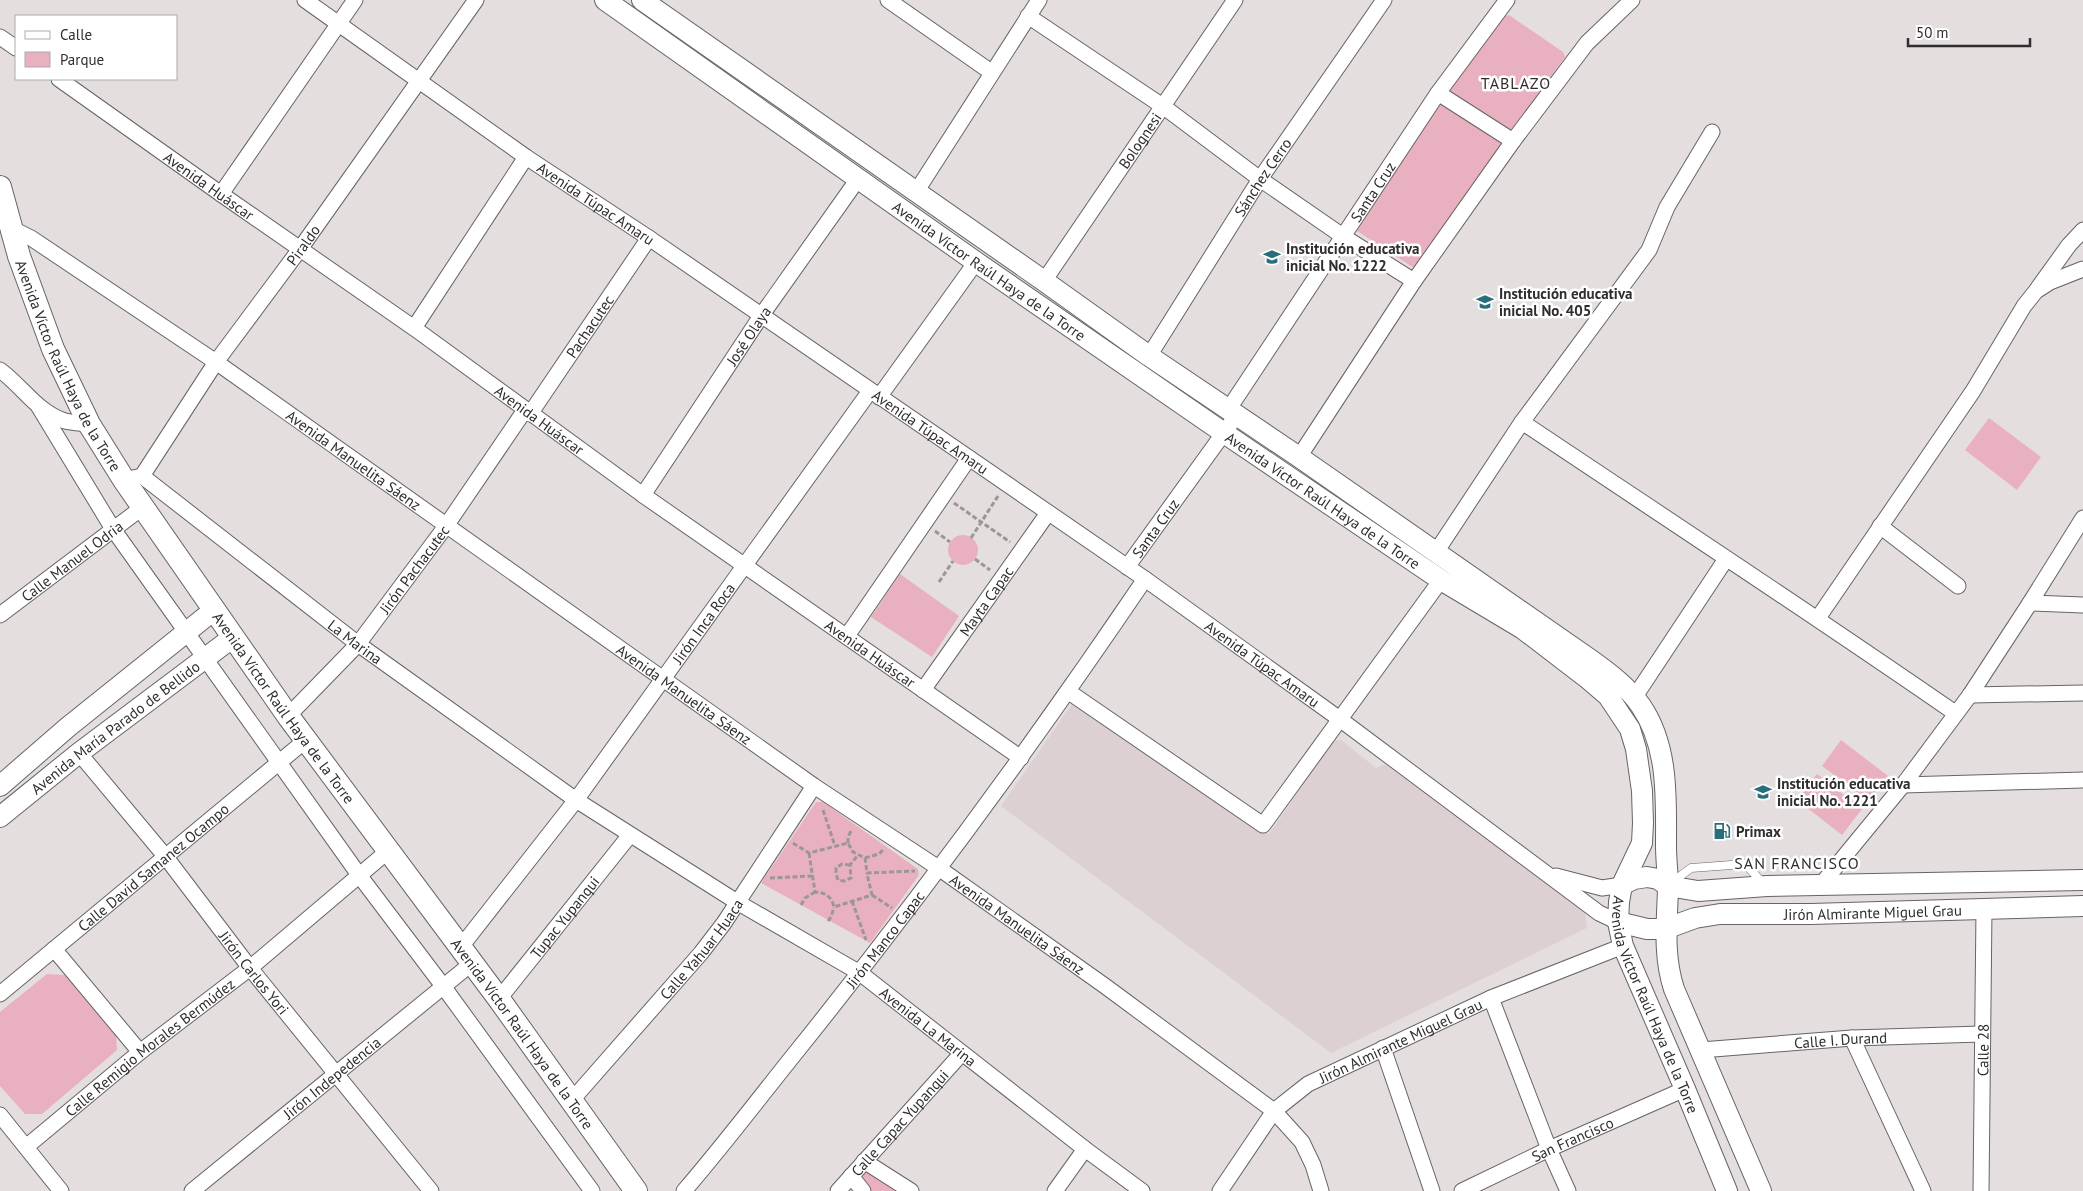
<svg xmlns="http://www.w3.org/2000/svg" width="2083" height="1191" viewBox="0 0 2083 1191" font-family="'PT Sans',sans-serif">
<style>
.built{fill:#ddd0d3}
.green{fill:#e9b1bf}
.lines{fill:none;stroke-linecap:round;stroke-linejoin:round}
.lane-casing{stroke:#686365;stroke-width:9}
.street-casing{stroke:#686365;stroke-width:17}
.secondary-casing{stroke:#686365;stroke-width:22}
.primary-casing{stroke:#686365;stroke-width:24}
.path{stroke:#9b9697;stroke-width:3;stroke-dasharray:5 2.5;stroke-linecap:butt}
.lane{stroke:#fff;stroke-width:8}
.street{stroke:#fff;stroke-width:15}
.secondary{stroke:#fff;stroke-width:20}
.primary{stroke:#fff;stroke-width:22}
.labels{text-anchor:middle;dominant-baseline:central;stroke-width:5;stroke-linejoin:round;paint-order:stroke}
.street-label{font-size:15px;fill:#2f2d2d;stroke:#fff}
.poi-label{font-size:15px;font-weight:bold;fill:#2f2d2d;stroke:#fff;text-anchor:start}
.neighbourhood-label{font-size:16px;letter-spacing:1px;fill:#2f2d2d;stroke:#fff}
</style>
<rect width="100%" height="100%" fill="#e4dedf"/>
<polygon class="built" points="1074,701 1269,834 1333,741 1341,740 1376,768 1385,764 1582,911 1585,913 1587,928 1331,1053 1001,806"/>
<g class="green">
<polygon points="1509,15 1563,52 1565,57 1512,129 1507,131 1451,92 1450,87 1503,17"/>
<polygon points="1443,104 1500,142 1502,148 1414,268 1357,231 1438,105"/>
<polygon points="1989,418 2041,457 2017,490 1965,450"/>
<circle cx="963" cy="550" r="15"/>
<polygon points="900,574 959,616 932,657 871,617"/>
<polygon points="1841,740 1888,776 1869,801 1822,766"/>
<polygon points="1817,774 1862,809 1842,835 1797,800"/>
<polygon points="816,802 823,802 918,869 919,875 870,943 761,883"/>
<polygon points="47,974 65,975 116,1033 117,1050 42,1114 25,1114 0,1086 0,1012"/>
<polygon points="869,1168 904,1191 869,1191 860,1179"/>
</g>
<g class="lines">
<g class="lane-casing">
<polyline id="lane" points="1671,883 1691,868 1745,864 1763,883"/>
</g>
<g class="street-casing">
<g id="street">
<path id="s1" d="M305,0L526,157L649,238L1145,579L1341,720L1599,913L1618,922"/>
<polyline points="888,0 991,72"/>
<polyline points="1028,16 1164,107 1260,179 1344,237 1414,281"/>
<polyline points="0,37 16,48"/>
<path id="s2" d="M59,79L221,194L414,328L643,495L1021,758"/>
<polyline points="1438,93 1513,141"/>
<polyline points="916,192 1039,0"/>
<polyline points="221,194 355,0"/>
<path id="s3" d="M11,228L31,238L216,362L814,786L940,869L1105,986L1274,1111L1302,1142L1313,1165L1321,1191"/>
<path id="s4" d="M1044,281L1235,0"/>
<polyline points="2038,288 2069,245 2083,230"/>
<polyline points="414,328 526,157"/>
<path id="s5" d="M1149,356L1260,179L1384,0"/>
<path d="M0,370C22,386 38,413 65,421C73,423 81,423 89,424"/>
<polyline points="879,397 976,262"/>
<polyline points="39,407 113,529 359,875 443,986 592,1191"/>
<path id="s6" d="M1228,410L1438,93L1507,0"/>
<path id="s7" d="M530,414L649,238"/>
<path d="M1522,422C1667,519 1812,614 1955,713"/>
<polyline points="1299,457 1414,281 1513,141 1587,43 1632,0"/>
<path id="s8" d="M142,476L358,644L576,800L737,902L860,973L1085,1149L1142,1191"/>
<path id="s9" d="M133,478L142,476L216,362L300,249L476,0"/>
<path id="s10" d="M643,495L761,316L858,179"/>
<polyline points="1880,526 1958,586"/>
<polyline points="1436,552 1522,422 1649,250 1667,207 1712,132"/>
<path id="s11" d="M1127,567L1236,416"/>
<polyline points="2030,603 2083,605"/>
<path id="s12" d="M0,615L143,507"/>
<polyline points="1818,618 1973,391 2024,306 2036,291 2050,282 2083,269"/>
<polyline points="847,636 969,458"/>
<path id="s13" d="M923,690L1048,513"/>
<polyline points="1069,692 1263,825 1441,580"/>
<polyline points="1970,695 2083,693"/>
<polyline points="1634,698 1726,559"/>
<path id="s14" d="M288,716L358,644L446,526L525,410"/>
<path id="s15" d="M79,753L165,856L250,968L431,1191"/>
<polyline points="1903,785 2083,780"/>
<polyline points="1556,876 1602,888 1622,885"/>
<polyline points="1820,886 1903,785 1970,695 2030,603 2083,518"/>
<path id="s16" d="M460,948L576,800L870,391"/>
<polyline points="54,949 140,1052"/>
<path id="s17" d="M0,994L306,740"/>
<polyline points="1491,998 1549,1149 1568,1191"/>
<path id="s18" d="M499,999L630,835"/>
<polyline points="1852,1038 1923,1191"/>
<polyline points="1383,1048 1432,1191"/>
<path id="s19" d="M1701,1050L1852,1038L1981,1034"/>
<path id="s20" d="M572,1100L701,953L724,923L814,786"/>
<polyline points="0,1115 61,1191"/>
<path id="s21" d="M26,1147L140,1052L250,968L388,851"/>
<polyline points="864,1161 911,1191"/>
<polyline points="851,1176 863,1191"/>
<path id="s22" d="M192,1191L471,964"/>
<path id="s23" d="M684,1191C722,1147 757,1101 793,1056C917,902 1034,743 1145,579"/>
<path id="s24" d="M838,1191L962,1053"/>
<polyline points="1055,1191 1085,1149"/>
<path id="s25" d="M1220,1191L1274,1111L1308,1084L1491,998L1623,946"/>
<path id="s26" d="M1462,1191L1549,1149L1685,1089"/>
<path id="s27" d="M1981,1191L1984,909"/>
</g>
</g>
<g class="secondary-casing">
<g id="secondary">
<path id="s28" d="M605,0L976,262L1224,433L1441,580L1523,629L1587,678L1608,696L1630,729L1636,749L1642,791L1643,823L1642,843L1622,885L1619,902L1618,922L1623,946L1685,1089L1727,1191"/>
<path d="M642,0L1044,281L1149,356L1299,457L1591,660C1609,673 1628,687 1641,706C1669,747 1666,799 1666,846C1666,860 1668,874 1668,888C1667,923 1663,955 1674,989L1761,1191"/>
<polyline points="0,786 68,727 214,610"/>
<path id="s29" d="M0,817L79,753L232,638"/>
<polyline points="1622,885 1634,879 1647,877 1658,879 1668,886 1698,891 1767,886 2083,880"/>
<path id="s30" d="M1618,922L1647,929H1665L1695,918L1720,914H1811L2083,906"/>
</g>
</g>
<g class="primary-casing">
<g id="primary">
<path id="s31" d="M0,187L19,256L53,349L89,424L124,480L288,716L499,999L636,1191"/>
</g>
</g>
<g class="path">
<polyline points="954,503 1010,542"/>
<polyline points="935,531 950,542"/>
<polyline points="971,538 998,496"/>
<polyline points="975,559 990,570"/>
<polyline points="939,582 953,561"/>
<polyline points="823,810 835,846"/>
<polyline points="793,843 809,853 848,843 853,852 865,858 867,873 915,871"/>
<polyline points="848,843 848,837 852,829"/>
<path d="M809,853L815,892C825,892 832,897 834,907L872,895L867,874"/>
<polyline points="865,858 879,854 884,849"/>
<polyline points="850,865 842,864 836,868 836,874 838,880 844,881 851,878 850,865 858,855"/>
<polyline points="770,878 812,876"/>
<polyline points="872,895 892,908"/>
<polyline points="852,901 866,940"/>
<polyline points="801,905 805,898 815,892"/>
<polyline points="828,921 831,917 834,907"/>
</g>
<use href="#lane" class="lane"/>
<use href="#street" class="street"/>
<use href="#secondary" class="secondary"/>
<use href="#primary" class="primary"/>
</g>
<defs>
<g id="school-bare" transform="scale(1.35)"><path d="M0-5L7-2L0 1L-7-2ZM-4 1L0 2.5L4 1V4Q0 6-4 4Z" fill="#286f7c" stroke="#fff" stroke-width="2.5" paint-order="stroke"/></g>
<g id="fuel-bare" transform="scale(1.35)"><path d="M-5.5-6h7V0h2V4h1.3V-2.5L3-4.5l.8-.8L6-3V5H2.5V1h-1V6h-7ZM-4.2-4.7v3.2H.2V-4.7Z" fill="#286f7c" stroke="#fff" stroke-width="2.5" paint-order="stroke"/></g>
</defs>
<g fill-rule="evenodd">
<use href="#school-bare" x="1272" y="257"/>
<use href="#school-bare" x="1485" y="302"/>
<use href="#school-bare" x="1763" y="792"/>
<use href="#fuel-bare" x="1722" y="831"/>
</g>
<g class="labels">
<g class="street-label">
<text stroke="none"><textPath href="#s4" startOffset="170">Bolognesi</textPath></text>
<text stroke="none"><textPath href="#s5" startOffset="212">Sánchez Cerro</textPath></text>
<text stroke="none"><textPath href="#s2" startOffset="184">Avenida Huáscar</textPath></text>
<text stroke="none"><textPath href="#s6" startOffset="262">Santa Cruz</textPath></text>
<text stroke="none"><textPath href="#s1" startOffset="355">Avenida Túpac Amaru</textPath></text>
<text stroke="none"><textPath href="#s9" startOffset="291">Piraldo</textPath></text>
<text stroke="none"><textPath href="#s28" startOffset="470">Avenida Víctor Raúl Haya de la Torre</textPath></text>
<text stroke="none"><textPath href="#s7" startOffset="106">Pachacutec</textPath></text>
<text stroke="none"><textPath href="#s10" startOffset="191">José Olaya</textPath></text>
<text stroke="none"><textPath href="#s31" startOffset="192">Avenida Víctor Raúl Haya de la Torre</textPath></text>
<text stroke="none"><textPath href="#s2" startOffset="589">Avenida Huáscar</textPath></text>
<text stroke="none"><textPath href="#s1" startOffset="760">Avenida Túpac Amaru</textPath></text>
<text stroke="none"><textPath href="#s3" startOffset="414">Avenida Manuelita Sáenz</textPath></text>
<text stroke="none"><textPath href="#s28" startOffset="875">Avenida Víctor Raúl Haya de la Torre</textPath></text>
<text stroke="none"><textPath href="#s11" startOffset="48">Santa Cruz</textPath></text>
<text stroke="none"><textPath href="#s12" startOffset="90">Calle Manuel Odria</textPath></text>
<text stroke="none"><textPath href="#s14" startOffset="194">Jirón Pachacutec</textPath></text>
<text stroke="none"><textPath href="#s13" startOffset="109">Mayta Capac</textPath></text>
<text stroke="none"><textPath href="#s16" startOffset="406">Jirón Inca Roca</textPath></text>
<text stroke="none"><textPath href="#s8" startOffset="270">La Marina</textPath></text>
<text stroke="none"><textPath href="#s2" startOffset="994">Avenida Huáscar</textPath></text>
<text stroke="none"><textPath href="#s1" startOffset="1165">Avenida Túpac Amaru</textPath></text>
<text stroke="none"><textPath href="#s3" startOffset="819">Avenida Manuelita Sáenz</textPath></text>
<text stroke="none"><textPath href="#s31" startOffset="598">Avenida Víctor Raúl Haya de la Torre</textPath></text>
<text stroke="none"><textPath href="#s29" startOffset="146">Avenida María Parado de Bellido</textPath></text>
<text stroke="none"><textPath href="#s17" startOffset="199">Calle David Samanez Ocampo</textPath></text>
<text stroke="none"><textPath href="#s30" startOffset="258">Jirón Almirante Miguel Grau</textPath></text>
<text stroke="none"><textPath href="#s18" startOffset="105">Tupac Yupanqui</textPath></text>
<text stroke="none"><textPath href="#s3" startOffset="1224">Avenida Manuelita Sáenz</textPath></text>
<text stroke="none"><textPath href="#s23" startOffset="322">Jirón Manco Capac</textPath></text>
<text stroke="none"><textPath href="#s20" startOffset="199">Calle Yahuar Huaca</textPath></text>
<text stroke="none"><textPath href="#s15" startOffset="281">Jirón Carlos Yori</textPath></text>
<text stroke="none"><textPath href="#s28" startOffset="1550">Avenida Víctor Raúl Haya de la Torre</textPath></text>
<text stroke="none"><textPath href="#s8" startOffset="961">Avenida La Marina</textPath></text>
<text stroke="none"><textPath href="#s31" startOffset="1002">Avenida Víctor Raúl Haya de la Torre</textPath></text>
<text stroke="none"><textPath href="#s19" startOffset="140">Calle I. Durand</textPath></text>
<text stroke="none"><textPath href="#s25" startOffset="242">Jirón Almirante Miguel Grau</textPath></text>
<text stroke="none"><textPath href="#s21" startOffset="159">Calle Remigio Morales Bermúdez</textPath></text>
<text stroke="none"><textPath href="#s27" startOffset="141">Calle 28</textPath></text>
<text stroke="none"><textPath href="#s22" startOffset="180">Jirón Indepedencia</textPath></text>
<text stroke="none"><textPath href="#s24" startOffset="92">Calle Capac Yupanqui</textPath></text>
<text stroke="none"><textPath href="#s26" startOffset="122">San Francisco</textPath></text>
</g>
<g class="poi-label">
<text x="1286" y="248">Institución educativa<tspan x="1286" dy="17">inicial No. 1222</tspan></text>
<text x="1499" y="293">Institución educativa<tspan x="1499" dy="17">inicial No. 405</tspan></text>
<text x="1777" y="783">Institución educativa<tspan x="1777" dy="17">inicial No. 1221</tspan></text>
<text x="1736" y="831">Primax</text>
</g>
<g class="neighbourhood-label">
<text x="1516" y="83">TABLAZO</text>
<text x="1797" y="863">SAN FRANCISCO</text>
</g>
</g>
<rect x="15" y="15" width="162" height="65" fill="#ffffff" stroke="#acabab"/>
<rect x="25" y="31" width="25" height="8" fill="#ffffff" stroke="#acabab"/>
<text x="60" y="40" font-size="15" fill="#2f2d2d">Calle</text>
<rect x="25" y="52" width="25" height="15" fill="#e9b1bf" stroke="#acabab"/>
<text x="60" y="65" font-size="15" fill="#2f2d2d">Parque</text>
<path d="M1908 38v8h122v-8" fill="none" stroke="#2f2d2d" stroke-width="2.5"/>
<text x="1916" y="38" font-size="15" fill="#2f2d2d" stroke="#ffffff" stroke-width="4" paint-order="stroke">50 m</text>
</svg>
